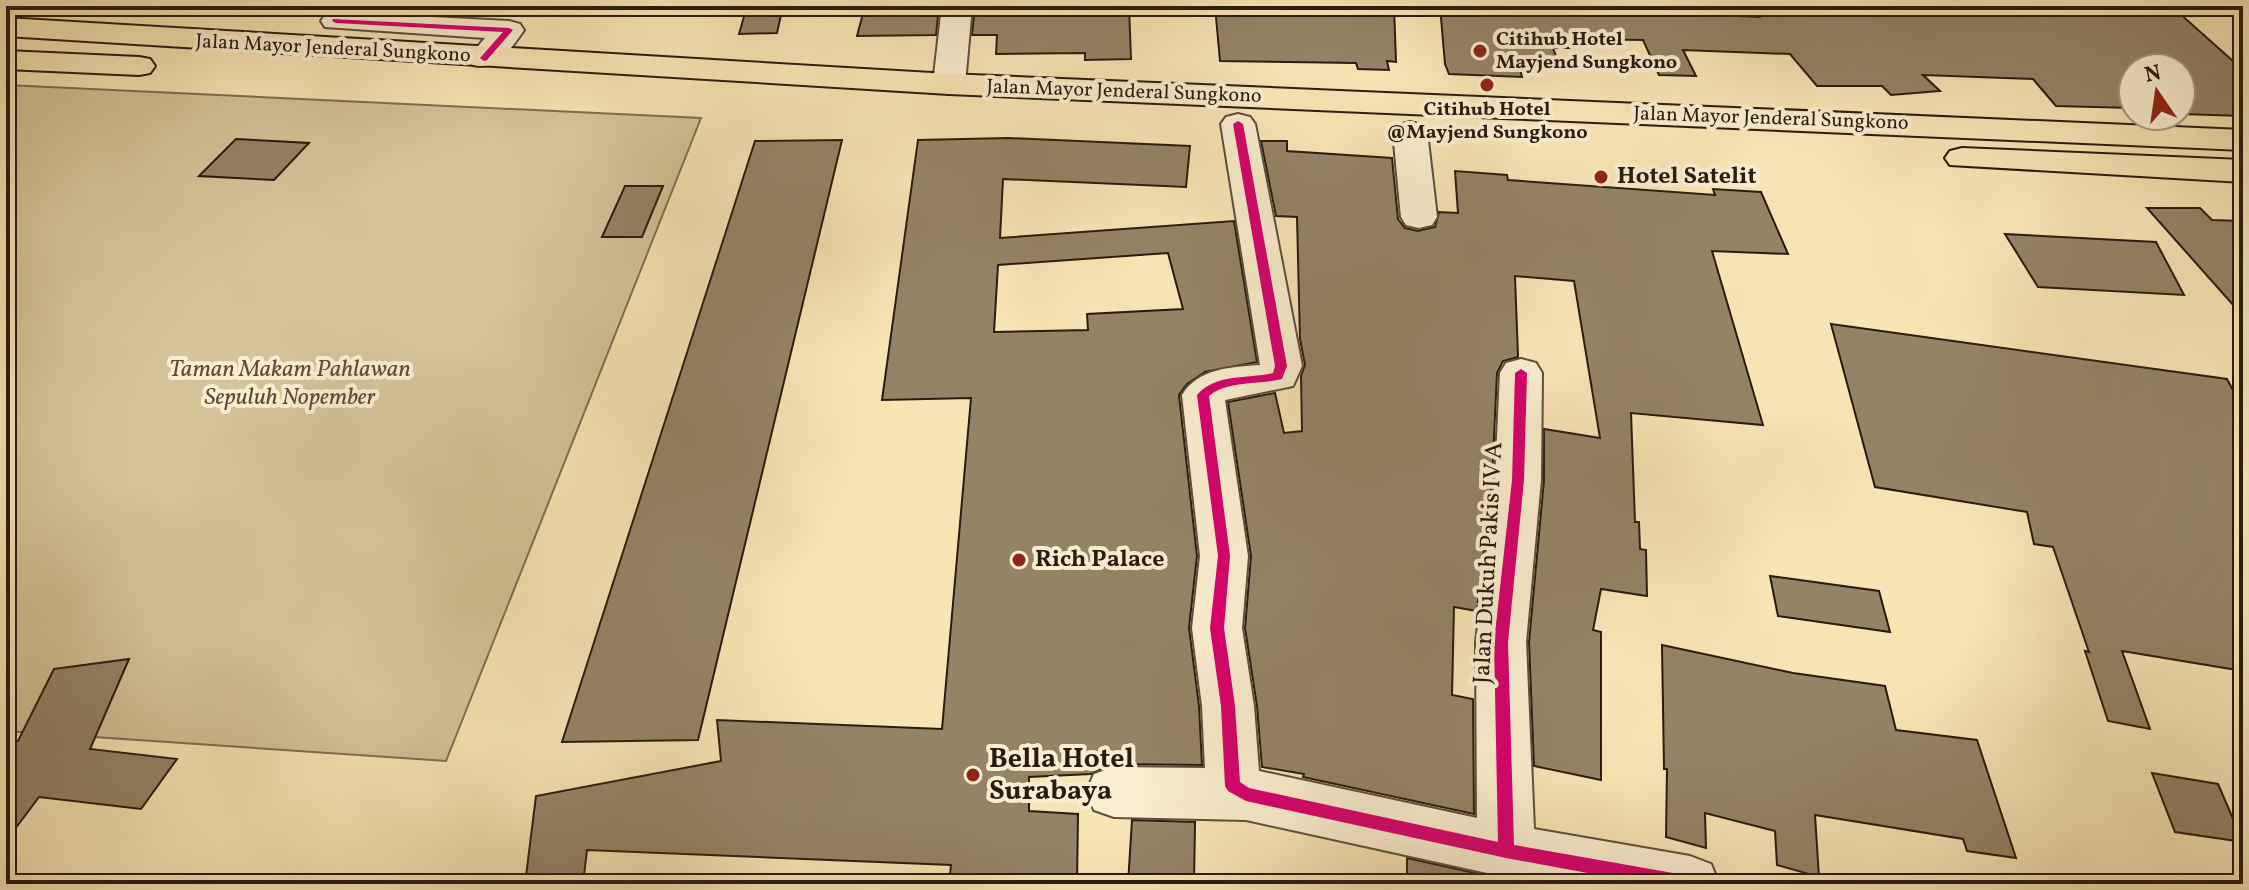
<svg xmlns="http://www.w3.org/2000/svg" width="2249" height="890" viewBox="0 0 2249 890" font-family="Vollkorn,serif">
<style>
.green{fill:#d5c39a;stroke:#7e6f55;stroke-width:2}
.building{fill:#948466;stroke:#281b10;stroke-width:2;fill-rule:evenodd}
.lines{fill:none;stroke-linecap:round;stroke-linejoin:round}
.minor-casing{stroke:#5c4e3a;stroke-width:4}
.major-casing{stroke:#281b10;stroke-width:4}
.minor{fill:#faeed0;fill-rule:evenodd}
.major{fill:#f8e5b6;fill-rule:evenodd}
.cycleway-casing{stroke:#faeed0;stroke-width:5}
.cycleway{fill:#d6006c;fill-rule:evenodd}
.poi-dot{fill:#8f2418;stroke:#faeed0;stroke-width:3}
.labels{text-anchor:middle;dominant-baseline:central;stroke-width:8;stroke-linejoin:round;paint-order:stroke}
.far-poi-label{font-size:20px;font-weight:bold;fill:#281b10;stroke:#faeed0;text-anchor:start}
.far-street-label{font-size:20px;fill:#281b10;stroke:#faeed0}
.poi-label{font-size:24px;font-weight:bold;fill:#281b10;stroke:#faeed0;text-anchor:start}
.park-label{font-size:24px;font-style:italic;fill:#5c4d39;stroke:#faeed0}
.street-label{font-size:24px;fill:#281b10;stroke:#faeed0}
.near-poi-label{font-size:28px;font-weight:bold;fill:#281b10;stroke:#faeed0;text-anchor:start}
</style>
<rect width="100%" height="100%" fill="#f8e5b6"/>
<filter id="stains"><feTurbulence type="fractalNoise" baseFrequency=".0025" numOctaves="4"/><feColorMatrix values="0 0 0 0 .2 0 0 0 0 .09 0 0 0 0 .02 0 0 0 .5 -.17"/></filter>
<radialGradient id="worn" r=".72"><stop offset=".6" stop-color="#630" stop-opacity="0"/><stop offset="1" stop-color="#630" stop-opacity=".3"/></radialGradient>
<polygon class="green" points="6,85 701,118 446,761 6,731"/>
<g class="building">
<polygon points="747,6 783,6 777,33 739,34"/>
<polygon points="865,6 939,6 936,35 857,36"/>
<polygon points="975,6 1129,6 1131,59 1085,60 1085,53 996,54 997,35 972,35"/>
<polygon points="1215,6 1394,6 1396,62 1387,61 1389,70 1358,69 1356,63 1220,61"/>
<polygon points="1440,6 1614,6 1617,11 1759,17 1750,6 2140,6 2148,13 2178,12 2243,70 2243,116 2181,114 2181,68 2133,68 2133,108 2056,106 2033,79 1923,75 1940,91 1891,95 1882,86 1817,86 1790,54 1683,50 1696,76 1659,75 1643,40 1574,39 1578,48 1553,48 1561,70 1520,69 1522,77 1449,74 1445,64"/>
<path d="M1008,138L1190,146L1186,187L1003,179L1000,238L1234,221L1257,362L1205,372L1187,384L1179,395L1197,556L1189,628L1199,706L1202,765L1114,764L1091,774L1029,777V811L1078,814L1077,884H949L951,865L587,850L583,884H525L536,796L721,761L717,720L942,729L971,398L882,400L918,140ZM1168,253L1183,309L1087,314L1088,330L994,332L998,265Z"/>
<polygon points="236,139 309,143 274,180 199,176"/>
<polygon points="842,140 698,740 562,742 755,141"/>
<polygon points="1261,141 1287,141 1287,151 1392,158 1398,219 1405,228 1418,231 1435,227 1439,212 1458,213 1455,171 1507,175 1508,180 1715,195 1713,189 1761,192 1788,254 1712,251 1763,425 1631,413 1635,522 1639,522 1640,549 1646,550 1647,596 1601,589 1593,630 1601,632 1601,780 1534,766 1529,642 1544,480 1544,429 1600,438 1574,281 1515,276 1518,357 1503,361 1497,373 1492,480 1477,611 1454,607 1452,695 1473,699 1474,814 1303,777 1304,774 1262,767 1257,706 1245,628 1251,556 1228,402 1275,393 1284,433 1302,431 1301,376 1305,365 1300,339 1297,217 1276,216"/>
<polygon points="625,186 663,186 642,237 602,237"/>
<polygon points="2147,208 2200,208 2212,220 2243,221 2243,316"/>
<polygon points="2005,234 2156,242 2184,295 2038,287"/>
<polygon points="1831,324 2227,379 2243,409 2243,671 2122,651 2150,729 2108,721 2085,651 2089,652 2053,547 2034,544 2027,512 1875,487"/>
<polygon points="1770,576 1879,591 1890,632 1778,616"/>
<polygon points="1662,645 1793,673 1885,686 1896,730 1977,740 2016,858 1967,851 1963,839 1815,815 1819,877 1777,865 1775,831 1705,813 1706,848 1666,837 1667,769 1664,769"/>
<polygon points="129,659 90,749 177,759 141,809 39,797 6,841 6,740 18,741 54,669"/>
<polygon points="2152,773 2218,784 2243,842 2175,832"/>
<polygon points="1132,820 1195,822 1194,884 1128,884"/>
<polygon points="1407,858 1493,877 1493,884 1407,884"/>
</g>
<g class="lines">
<g class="minor-casing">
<g id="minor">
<polygon points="942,6 972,6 965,84 960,91 949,94 938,91 933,84"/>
<path d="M336,12L509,21L520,24L524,30C511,49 497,71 473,65L468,58L485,38L325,27L321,21L325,15Z"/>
<path d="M1238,114L1250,117L1255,124L1302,366L1293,386L1225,400L1248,556L1242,628L1254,706L1259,771L1477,818L1476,642L1495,480L1500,373L1506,363L1521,359L1536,363L1542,373L1541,480L1526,642L1534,829L1690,856L1711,864L1719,884H1537L1246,820L1114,817L1094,810L1086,792L1094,774L1114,767L1205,768L1202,706L1192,628L1200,556L1182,395C1198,368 1232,367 1260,365L1221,124L1226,117Z"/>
<polygon points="1410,122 1422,125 1427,132 1437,217 1432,225 1419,228 1406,225 1401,217 1393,132 1398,125"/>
</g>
</g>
<g class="major-casing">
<g id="major">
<polygon points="6,18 949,74 2243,130 2243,150 949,94 6,36"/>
<polygon points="6,51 139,57 150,59 155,66 150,73 139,75 6,69"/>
<polygon points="1962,148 2243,160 2243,182 1950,165 1945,158 1950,151"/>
</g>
</g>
<use href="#minor" class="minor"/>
<use href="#major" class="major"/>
<g class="cycleway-casing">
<g id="cycleway">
<polygon points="333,19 509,28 513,30 487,60 484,61 480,58 503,32 336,23 332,21"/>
<path d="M1238,121L1243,124L1287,366L1282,379C1259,385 1228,380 1209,396L1230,556L1224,628L1235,706L1240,782L1249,788L1498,842L1494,642L1512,480L1515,373L1521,369L1527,373L1524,480L1508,642L1514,845L1690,876L1696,879L1698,884H1647L1506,858L1246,801L1228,791L1225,786L1221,706L1210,628L1218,556L1197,395C1216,373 1248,379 1273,373L1275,366L1233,124Z"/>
</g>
</g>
<use href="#cycleway" class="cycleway"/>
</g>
<g class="poi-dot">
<circle cx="1480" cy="51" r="8"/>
<circle cx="1487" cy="85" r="8"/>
<circle cx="1601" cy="177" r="8"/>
<circle cx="1019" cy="560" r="8"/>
<circle cx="973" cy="775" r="8"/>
</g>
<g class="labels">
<g class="far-poi-label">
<text x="1496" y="40">Citihub Hotel<tspan x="1496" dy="23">Mayjend Sungkono</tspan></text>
<text x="1487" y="110" text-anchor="middle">Citihub Hotel<tspan x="1487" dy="23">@Mayjend Sungkono</tspan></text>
</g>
<g class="far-street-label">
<text transform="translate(333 49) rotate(3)">Jalan Mayor Jenderal Sungkono</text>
<text transform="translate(1124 92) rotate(2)">Jalan Mayor Jenderal Sungkono</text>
<text transform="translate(1771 119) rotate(2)">Jalan Mayor Jenderal Sungkono</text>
</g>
<g class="poi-label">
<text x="1617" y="177">Hotel Satelit</text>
<text x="1035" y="560">Rich Palace</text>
</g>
<g class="park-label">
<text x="290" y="370">Taman Makam Pahlawan<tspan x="290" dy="28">Sepuluh Nopember</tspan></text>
</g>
<g class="street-label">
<text transform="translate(1489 563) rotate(-87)">Jalan Dukuh Pakis IV A</text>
</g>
<g class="near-poi-label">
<text x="989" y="759">Bella Hotel<tspan x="989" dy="32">Surabaya</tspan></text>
</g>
</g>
<rect width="2249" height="890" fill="none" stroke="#f8e5b6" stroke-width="32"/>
<rect x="8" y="8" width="2233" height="874" fill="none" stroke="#281b10" stroke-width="4"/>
<rect x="16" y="16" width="2217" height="858" fill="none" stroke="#281b10" stroke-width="2"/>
<g transform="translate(2157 92) rotate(347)"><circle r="38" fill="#faeed0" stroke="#a69a83" stroke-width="2"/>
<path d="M0-6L14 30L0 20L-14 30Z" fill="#8f2418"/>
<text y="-12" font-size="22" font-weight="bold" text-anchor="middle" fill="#281b10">N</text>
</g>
<rect width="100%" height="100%" filter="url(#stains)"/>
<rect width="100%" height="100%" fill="url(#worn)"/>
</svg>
